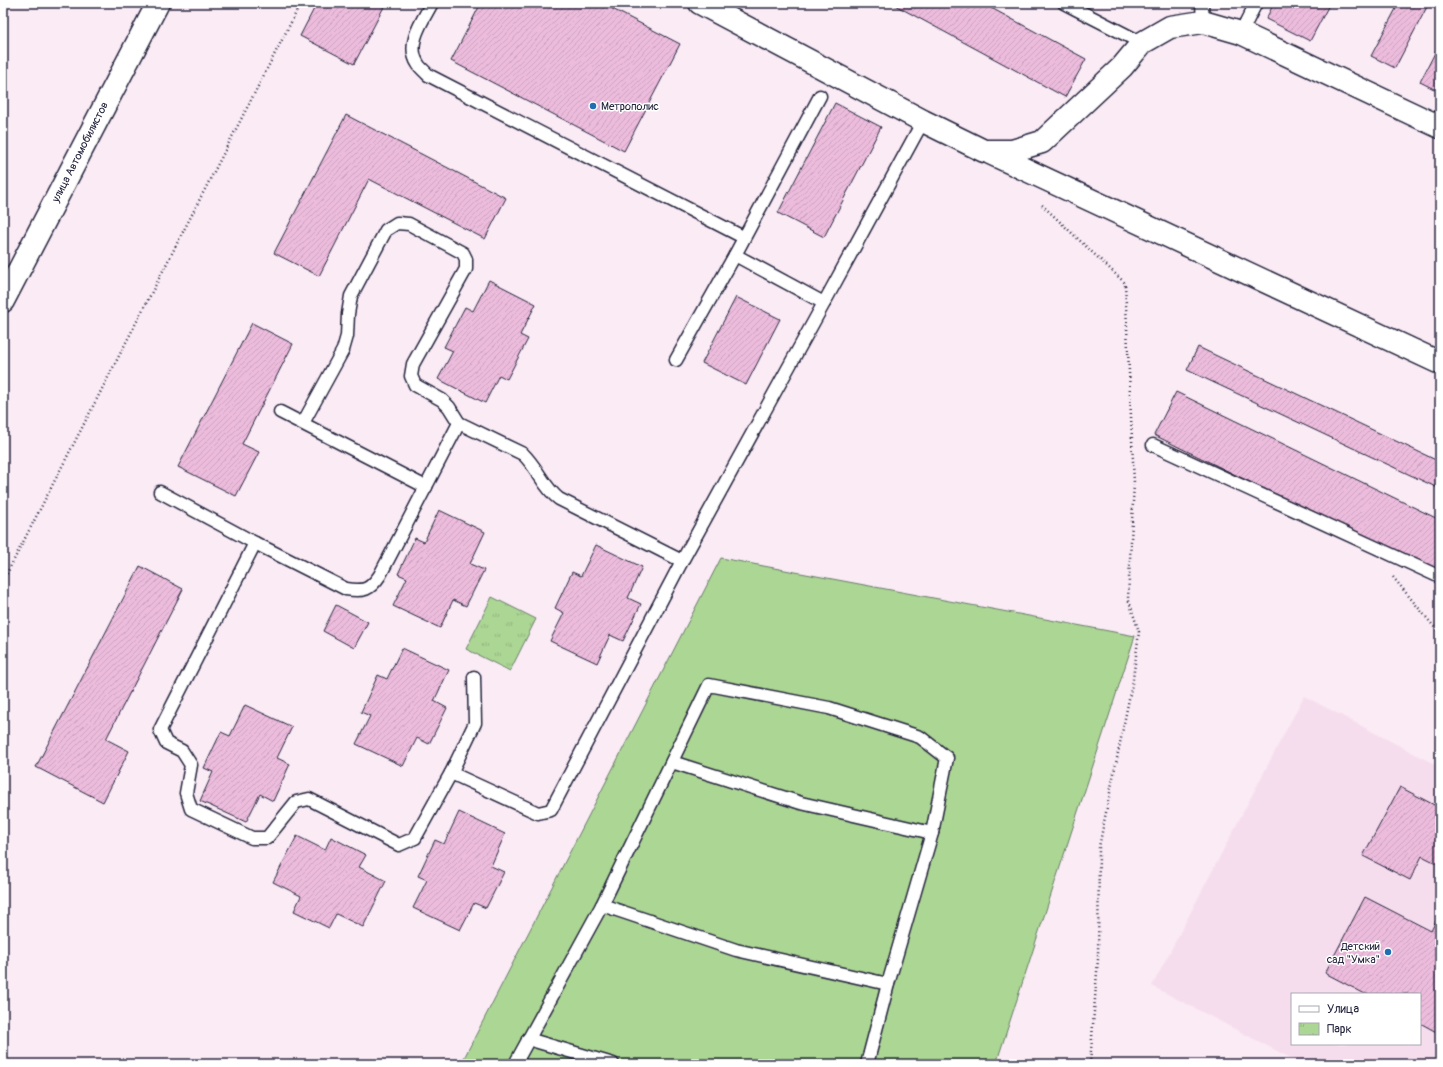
<svg xmlns="http://www.w3.org/2000/svg" width="1443" height="1067" viewBox="0 0 1443 1067" font-family="Pangolin,sans-serif">
<style>
.built{fill:#f6ddee;fill-rule:evenodd}
.green{fill:#acd694;stroke:#677c68}
.park{fill:url(#park-tufts);stroke:#677c68}
.building{fill:url(#building-hatch);stroke:#22223b}
.lines{fill:none;stroke-linecap:round;stroke-linejoin:round}
.lane-casing{stroke:#22223b;stroke-width:15}
.street-casing{stroke:#22223b;stroke-width:25}
.primary-casing{stroke:#22223b;stroke-width:25}
.path{stroke:#22223b;stroke-width:2.5;stroke-dasharray:1 3;stroke-linecap:butt}
.lane{stroke:#fff;stroke-width:12}
.street{stroke:#fff;stroke-width:22}
.primary{stroke:#fff;stroke-width:22}
.poi-dot{fill:#1f6fb2;stroke:#fff;stroke-width:1.5}
.labels{text-anchor:middle;dominant-baseline:central;stroke-width:3;stroke-linejoin:round;paint-order:stroke}
.poi-label{font-size:11px;fill:#22223b;stroke:#fff;text-anchor:start}
.street-label{font-size:11px;fill:#22223b;stroke:#fff}
</style>
<defs>
<pattern id="park-tufts" width="24" height="20" patternUnits="userSpaceOnUse"><rect width="24" height="20" fill="#acd694"/><path d="M3 7l-1-3M5 7V3M7 7l1-3M15 17l-1-3M17 17v-4M19 17l1-3" fill="none" stroke="#94b780"/></pattern>
<pattern id="building-hatch" width="6" height="6" patternUnits="userSpaceOnUse"><rect width="6" height="6" fill="#edbcdd"/><path d="M-1 1l2-2M0 6l6-6M5 7l2-2" fill="none" stroke="#cba1bf"/></pattern>
</defs>
<rect width="100%" height="100%" fill="#faebf5"/>
<filter id="ink" filterUnits="userSpaceOnUse"><feTurbulence type="fractalNoise" baseFrequency=".025" numOctaves="2"/><feDisplacementMap in="SourceGraphic" scale="8" xChannelSelector="R" yChannelSelector="G"/><feConvolveMatrix kernelMatrix="1 2 1 2 8 2 1 2 1" color-interpolation-filters="sRGB"/></filter>
<g filter="url(#ink)">
<path class="built" d="M1304,696L1440,767V1064H1302L1152,986ZM1292,994H1420V1044H1292Z"/>
<polygon class="green" points="721,558 1135,636 996,1064 461,1064"/>
<polygon class="park" points="492,597 536,619 510,671 466,649"/>
<g class="building">
<polygon points="317,3 386,3 354,64 300,36"/>
<polygon points="481,3 601,3 680,44 624,151 451,61"/>
<polygon points="891,3 982,3 1086,59 1065,97"/>
<polygon points="1274,3 1330,3 1310,41 1266,19"/>
<polygon points="1399,3 1429,3 1395,68 1371,56"/>
<polygon points="1440,43 1440,92 1420,82"/>
<polygon points="835,103 881,127 824,237 778,213"/>
<polygon points="346,115 506,198 485,239 369,179 319,276 274,253"/>
<polygon points="489,280 536,304 520,335 528,339 507,379 499,375 485,403 438,379 453,351 444,347 465,307 473,311"/>
<polygon points="736,297 780,319 746,385 702,363"/>
<polygon points="252,323 293,344 242,444 259,452 236,496 178,467"/>
<polygon points="1198,347 1440,462 1440,489 1187,370"/>
<polygon points="1176,392 1440,520 1440,575 1154,435"/>
<polygon points="439,510 485,532 470,564 484,570 466,606 453,600 440,628 393,606 407,578 398,574 415,538 424,542"/>
<polygon points="596,545 642,567 628,598 641,604 623,641 610,635 597,663 550,641 564,613 555,608 572,572 581,576"/>
<polygon points="140,566 183,589 106,739 129,751 103,802 36,767"/>
<polygon points="336,605 368,622 354,648 323,631"/>
<polygon points="402,648 449,670 434,701 447,708 429,744 417,738 403,766 356,744 370,716 361,712 378,675 387,679"/>
<polygon points="245,705 292,727 277,758 290,764 273,801 260,794 246,822 200,801 213,772 204,768 221,732 230,736"/>
<polygon points="1400,787 1440,808 1440,865 1422,856 1410,880 1363,856"/>
<polygon points="459,812 505,834 491,866 504,872 486,908 474,903 460,930 413,908 427,880 418,876 435,840 444,844"/>
<polygon points="297,836 325,850 331,837 366,855 359,867 386,881 363,927 336,914 329,928 294,911 301,896 273,882"/>
<polygon points="1365,897 1431,931 1440,913 1440,1034 1420,1023 1420,994 1365,994 1325,973"/>
</g>
<g class="lines">
<g class="lane-casing">
<g id="lane">
<path d="M432,3C423,20 405,44 418,64C420,68 425,71 428,75L743,237"/>
<polyline points="1064,3 1142,43"/>
<polyline points="1202,3 1203,22"/>
<polyline points="1241,33 1256,3"/>
<polyline points="735,255 824,303"/>
<polyline points="676,360 735,255 820,96"/>
<polyline points="280,412 426,487"/>
<path d="M303,423L343,350L347,336L348,314L351,296L386,230L397,223L409,224L463,253L466,259V269L413,364L411,376L415,385L442,400L449,407L459,423L523,454C537,467 544,488 559,499L682,561"/>
<polyline points="1153,445 1440,577"/>
<path d="M160,492L255,543L346,589C364,592 370,590 380,575L459,423"/>
<polyline points="255,543 160,730 166,743 182,751 191,765 186,793 191,809 252,838 267,838 296,802 309,799 399,845 415,838 451,773 538,813 551,810 682,561 824,303 923,121"/>
<polyline points="672,762 801,803 932,833"/>
<polyline points="451,773 475,723 474,677"/>
<polyline points="602,905 736,950 888,984"/>
<polyline points="528,1039 613,1064"/>
<polyline points="515,1064 602,905 709,685 829,708 920,737 947,758 932,833 888,984 867,1064"/>
</g>
</g>
<g class="street-casing">
<g id="street">
<polyline points="700,3 923,121 984,151 1012,151 1042,142 1122,67 1142,43 1170,27 1203,22 1241,33 1440,127"/>
<polyline points="990,153 1440,363"/>
</g>
</g>
<g class="primary-casing">
<polyline id="primary" points="3,301 158,3"/>
</g>
<g class="path">
<polyline points="1042,205 1125,283 1134,483 1128,598 1139,632 1133,679 1099,847 1098,959 1090,1064"/>
<polyline points="1393,577 1440,634"/>
<polyline points="3,581 301,3"/>
</g>
<use href="#lane" class="lane"/>
<use href="#street" class="street"/>
<use href="#primary" class="primary"/>
</g>
</g>
<g class="poi-dot">
<circle cx="593" cy="106" r="4"/>
<circle cx="1388" cy="952" r="4"/>
</g>
<g class="labels">
<g class="poi-label">
<text x="601" y="106">Метрополис</text>
<text x="1380" y="946" text-anchor="end">Детский<tspan x="1380" dy="13">сад "Умка"</tspan></text>
</g>
<g class="street-label">
<text transform="translate(80 152) rotate(-63)">улица Автомобилистов</text>
</g>
</g>
<rect width="1443" height="1067" fill="none" stroke="#fff" stroke-width="16"/>
<rect x="8" y="8" width="1427" height="1051" fill="none" stroke="#22223b" stroke-width="1.5" filter="url(#ink)"/>
<rect x="1291" y="993" width="130" height="52" fill="#ffffff" stroke="#a7a7b1"/>
<rect x="1299" y="1006" width="20" height="6" fill="#ffffff" stroke="#a7a7b1"/>
<text x="1327" y="1013" font-size="12" fill="#22223b">Улица</text>
<rect x="1299" y="1023" width="20" height="12" fill="url(#park-tufts)" stroke="#a7a7b1"/>
<text x="1327" y="1033" font-size="12" fill="#22223b">Парк</text>
</svg>
